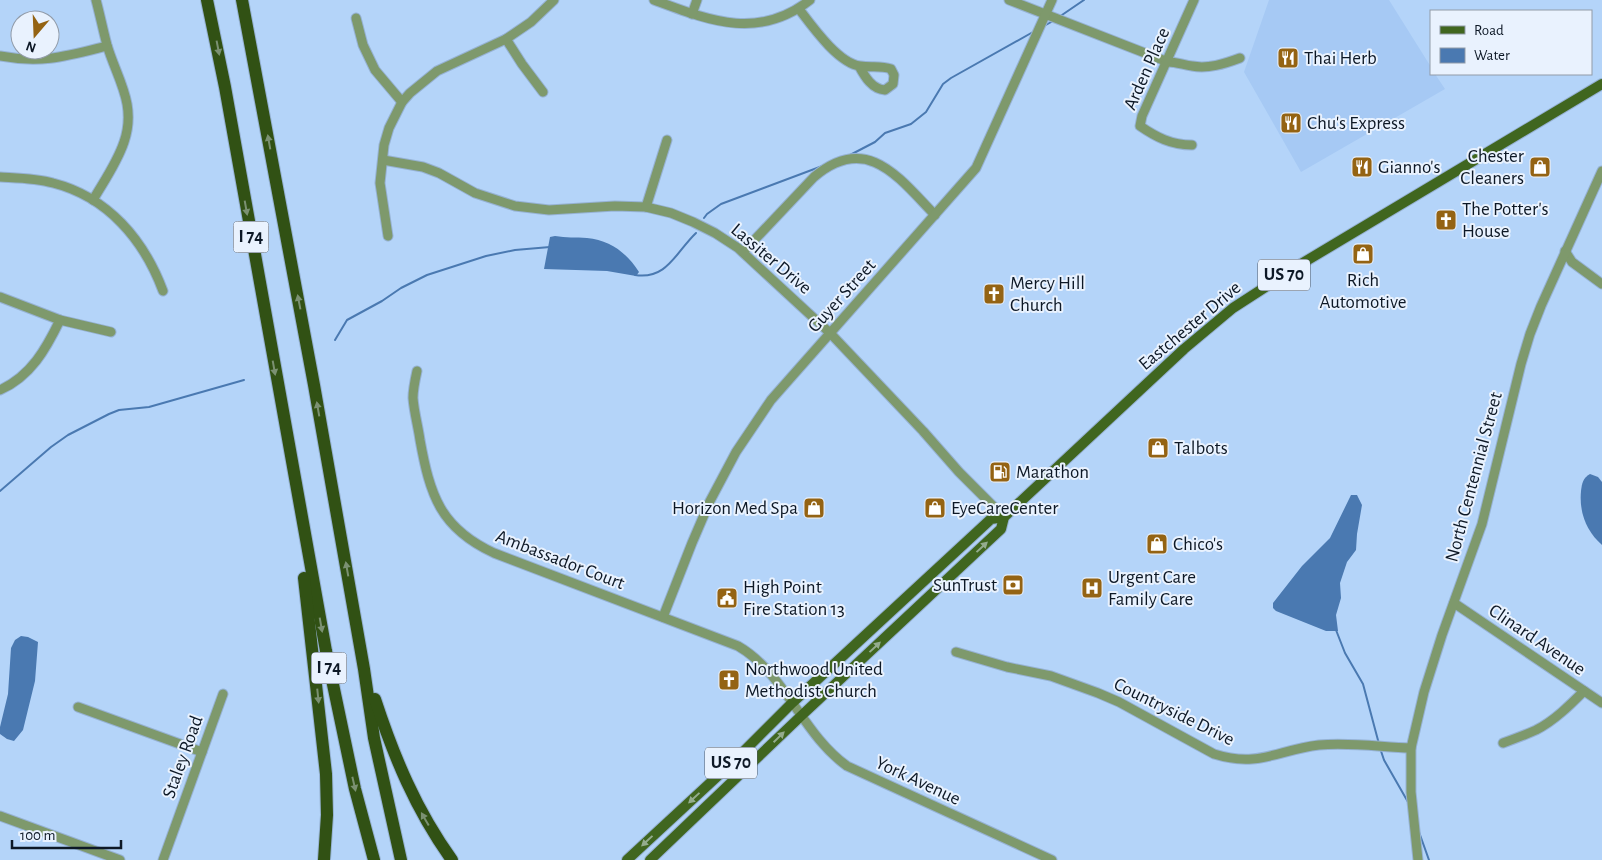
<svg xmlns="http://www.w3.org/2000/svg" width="1602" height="860" viewBox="0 0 1602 860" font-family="'Alegreya Sans',sans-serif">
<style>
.built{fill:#a6c9f4}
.water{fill:#4a79b1}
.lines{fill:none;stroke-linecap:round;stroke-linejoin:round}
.stream{stroke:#4a79b1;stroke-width:2}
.minor-casing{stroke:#96b2d3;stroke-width:11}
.major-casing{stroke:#96b2d3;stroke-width:12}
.highway-casing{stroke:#96b2d3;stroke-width:14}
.minor{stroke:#7e996c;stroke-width:9}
.major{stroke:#40661f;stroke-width:10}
.highway{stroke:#315114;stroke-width:12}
.oneway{fill:#7b9172}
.oneway2{fill:#94ac8e}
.labels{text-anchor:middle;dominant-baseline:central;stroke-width:4;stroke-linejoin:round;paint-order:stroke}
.shield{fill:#e9f2fe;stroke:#4f5967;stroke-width:1}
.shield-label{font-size:18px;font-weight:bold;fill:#0d1826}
.poi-label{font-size:19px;fill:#0d1826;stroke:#e9f2fe;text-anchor:start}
.street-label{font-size:19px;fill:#0d1826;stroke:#e9f2fe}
</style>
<rect width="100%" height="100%" fill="#b4d4f9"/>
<polygon class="built" points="1269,0 1389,0 1431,67 1431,74 1435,74 1445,89 1301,172 1244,72"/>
<g class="water">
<path d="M555,236C566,238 576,237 587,238C610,240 627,253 639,272L636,276L607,271L544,269L550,237Z"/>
<path d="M1590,474L1598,477L1602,482V545C1586,531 1579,512 1581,491C1582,483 1583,478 1590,474Z"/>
<polygon points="1351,495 1357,495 1362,505 1357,534 1356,550 1347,562 1340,583 1341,598 1336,615 1338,631 1326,631 1276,611 1273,608 1273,603 1302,566 1330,538"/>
<polygon points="21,636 28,637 38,642 35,681 23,730 14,741 7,739 0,734 0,727 8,694 11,648 15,640"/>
</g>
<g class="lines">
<g class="stream">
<polyline points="1059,17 1084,0"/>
<polyline points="1044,26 1053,21"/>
<polyline points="850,155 875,142 885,133 911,124 926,112 943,84 951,78 1033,32"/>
<polyline points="704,218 707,214 721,204 825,165"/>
<path d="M635,275C667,280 676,252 696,233"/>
<polyline points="335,340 347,320 382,301 401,288 427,275 486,256 515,250 550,247"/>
<polyline points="0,491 51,447 68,435 109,414 119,410 149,407 244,380"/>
<polyline points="1336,630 1345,653 1363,684 1379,744"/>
<polyline points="1380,748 1384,760 1408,802"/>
<polyline points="1419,832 1429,860"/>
</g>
<g class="minor-casing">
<g id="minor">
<path d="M654,0C708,20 758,41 810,0"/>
<path d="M1009,0L1168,62C1176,62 1184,65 1192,66C1208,69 1224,64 1240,58"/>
<path d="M799,9C812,26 838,63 860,66C871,68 880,65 891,69L894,75L893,84L885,90C872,89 865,77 859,66"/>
<polyline points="692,14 697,0"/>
<polyline points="356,18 363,45 375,70 402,102"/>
<polyline points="506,39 522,64 543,92"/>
<path d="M0,56C42,64 67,56 107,46"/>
<path d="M1192,145C1171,145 1156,137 1140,126L1142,116L1194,0"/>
<polyline points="383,160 423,167 439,173 475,193 515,206 549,210 615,206 646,207 671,213 693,222 715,233 738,248 830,333 923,431 959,472 1004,517"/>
<path d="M0,177C18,178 36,178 53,183C108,197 144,240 163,291"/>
<path d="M93,200C104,181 117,163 124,142C137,104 117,79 107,45C103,30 100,15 96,0"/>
<polyline points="646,207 667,140"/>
<polyline points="388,236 380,183 384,145 389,128 402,102 410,93 437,71 506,39 531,22 554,0"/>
<polyline points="1565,251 1572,262 1602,284"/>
<path d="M743,252L814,177C867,132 899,178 935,215"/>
<polyline points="0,297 60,320 111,332"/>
<path d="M417,371C415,380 413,389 413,398C414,412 418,426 420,440C430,495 440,528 494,553L738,646C786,674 802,734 847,766L1052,860"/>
<path d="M0,390C31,376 46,349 60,320"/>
<polyline points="1454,603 1602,703"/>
<polyline points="663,617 692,543 710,501 736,452 771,400 976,168 1052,0"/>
<path d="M956,652L1007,667L1051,676L1098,693L1119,702L1214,754C1259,768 1277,750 1319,745C1349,742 1381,747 1411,748"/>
<polyline points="78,707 202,752"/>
<path d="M1503,743C1514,739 1525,735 1536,730C1554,721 1570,705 1584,691"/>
<polyline points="0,816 120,860"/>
<polyline points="163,860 223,694"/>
<polyline points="1418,860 1411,792 1411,748 1424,692 1442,635 1482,524 1521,364 1530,334 1541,306 1602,171"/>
</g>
</g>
<g class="major-casing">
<g id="major">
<polyline points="627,860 736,759 792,703 991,519 1004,517"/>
<polyline points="650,860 801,716 1001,529 1004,517 1184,349 1233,308 1301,264 1602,84"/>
</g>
</g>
<g class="highway-casing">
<g id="highway">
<polyline points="207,0 225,87 326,651 355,789 374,860"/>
<polyline points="242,0 314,385 364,669 374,738 401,860"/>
<polyline points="304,578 326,774 327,815 324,860"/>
<path d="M375,699C394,757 416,810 452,860"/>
</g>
</g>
<use href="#minor" class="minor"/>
<use href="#major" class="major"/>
<use href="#highway" class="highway"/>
</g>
<defs><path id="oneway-solid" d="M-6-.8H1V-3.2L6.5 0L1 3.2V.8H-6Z" transform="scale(1.25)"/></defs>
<g class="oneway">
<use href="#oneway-solid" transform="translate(218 48) rotate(79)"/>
<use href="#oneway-solid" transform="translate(269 142) rotate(-100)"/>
<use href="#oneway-solid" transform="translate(246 208) rotate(80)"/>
<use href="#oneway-solid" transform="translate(299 302) rotate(-101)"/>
<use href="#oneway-solid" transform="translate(274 368) rotate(80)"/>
<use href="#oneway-solid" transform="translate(318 409) rotate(-100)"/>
<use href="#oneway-solid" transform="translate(347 569) rotate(-100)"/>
<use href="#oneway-solid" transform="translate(321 625) rotate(80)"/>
<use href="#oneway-solid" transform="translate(318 696) rotate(84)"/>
<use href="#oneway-solid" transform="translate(354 784) rotate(77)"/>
<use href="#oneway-solid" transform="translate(425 819) rotate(-120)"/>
</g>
<g class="oneway2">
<use href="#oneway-solid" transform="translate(982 547) rotate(-43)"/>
<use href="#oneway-solid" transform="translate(875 647) rotate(-43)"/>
<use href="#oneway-solid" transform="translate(779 737) rotate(-44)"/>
<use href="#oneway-solid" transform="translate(694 798) rotate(137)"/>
<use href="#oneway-solid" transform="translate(647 841) rotate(137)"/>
</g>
<defs>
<g id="restaurant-square" transform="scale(1.125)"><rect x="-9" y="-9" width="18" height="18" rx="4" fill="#946313" stroke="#e9f2fe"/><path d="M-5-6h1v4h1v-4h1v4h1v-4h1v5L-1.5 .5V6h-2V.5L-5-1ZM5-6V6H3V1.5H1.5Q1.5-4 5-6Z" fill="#fff"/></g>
<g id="shop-square" transform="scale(1.125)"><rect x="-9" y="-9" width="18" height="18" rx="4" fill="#946313" stroke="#e9f2fe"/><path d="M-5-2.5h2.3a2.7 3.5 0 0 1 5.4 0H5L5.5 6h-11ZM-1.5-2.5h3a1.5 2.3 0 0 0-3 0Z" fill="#fff"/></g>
<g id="church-square" transform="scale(1.125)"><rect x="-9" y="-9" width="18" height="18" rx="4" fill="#946313" stroke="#e9f2fe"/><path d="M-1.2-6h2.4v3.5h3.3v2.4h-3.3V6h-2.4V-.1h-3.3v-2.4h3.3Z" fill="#fff"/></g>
<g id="fuel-square" transform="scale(1.125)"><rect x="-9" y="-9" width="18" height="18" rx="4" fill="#946313" stroke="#e9f2fe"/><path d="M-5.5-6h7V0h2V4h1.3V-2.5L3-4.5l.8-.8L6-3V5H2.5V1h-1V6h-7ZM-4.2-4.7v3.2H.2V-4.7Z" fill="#fff"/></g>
<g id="bank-square" transform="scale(1.125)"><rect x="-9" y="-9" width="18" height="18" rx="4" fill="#946313" stroke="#e9f2fe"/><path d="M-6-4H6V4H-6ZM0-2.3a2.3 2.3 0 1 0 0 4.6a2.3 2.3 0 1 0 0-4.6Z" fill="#fff"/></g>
<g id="hospital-square" transform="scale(1.125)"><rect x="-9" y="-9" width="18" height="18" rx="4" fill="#946313" stroke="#e9f2fe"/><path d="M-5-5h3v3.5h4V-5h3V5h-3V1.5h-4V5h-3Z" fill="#fff"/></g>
<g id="civic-square" transform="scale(1.125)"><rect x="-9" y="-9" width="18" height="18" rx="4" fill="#946313" stroke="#e9f2fe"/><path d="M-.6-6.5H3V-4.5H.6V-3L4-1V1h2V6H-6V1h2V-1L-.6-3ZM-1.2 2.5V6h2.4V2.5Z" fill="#fff"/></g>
</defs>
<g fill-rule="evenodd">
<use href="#restaurant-square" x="1288" y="58"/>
<use href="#restaurant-square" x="1291" y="123"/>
<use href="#restaurant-square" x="1362" y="167"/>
<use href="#shop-square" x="1540" y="167"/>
<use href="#church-square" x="1446" y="220"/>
<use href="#shop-square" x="1363" y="254"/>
<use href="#church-square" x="994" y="294"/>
<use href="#shop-square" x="1158" y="448"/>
<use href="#fuel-square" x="1000" y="472"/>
<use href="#shop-square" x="814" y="508"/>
<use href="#shop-square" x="935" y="508"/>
<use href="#shop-square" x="1157" y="544"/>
<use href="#bank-square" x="1013" y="585"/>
<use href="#hospital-square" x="1092" y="588"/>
<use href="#civic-square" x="727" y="598"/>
<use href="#church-square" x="729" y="680"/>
</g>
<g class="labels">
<g class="shield">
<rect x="233.5" y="221.5" width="35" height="31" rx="4"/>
<rect x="1258" y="259.5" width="52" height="31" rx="4"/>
<rect x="311.5" y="652.5" width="35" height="31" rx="4"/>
<rect x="705" y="747.5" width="52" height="31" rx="4"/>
</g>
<g class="shield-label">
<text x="251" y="237">I 74</text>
<text x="1284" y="275">US 70</text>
<text x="329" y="668">I 74</text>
<text x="731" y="763">US 70</text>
</g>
<g class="poi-label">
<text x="1304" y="58">Thai Herb</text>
<text x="1307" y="123">Chu's Express</text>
<text x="1524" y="156" text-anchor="end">Chester<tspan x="1524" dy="22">Cleaners</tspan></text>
<text x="1378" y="167">Gianno's</text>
<text x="1462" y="209">The Potter's<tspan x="1462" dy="22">House</tspan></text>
<text x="1363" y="280" text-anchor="middle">Rich<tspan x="1363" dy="22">Automotive</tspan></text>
<text x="1010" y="283">Mercy Hill<tspan x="1010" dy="22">Church</tspan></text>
<text x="1174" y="448">Talbots</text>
<text x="1016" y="472">Marathon</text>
<text x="798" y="508" text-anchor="end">Horizon Med Spa</text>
<text x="951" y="508">EyeCareCenter</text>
<text x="1173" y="544">Chico's</text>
<text x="1108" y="577">Urgent Care<tspan x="1108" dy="22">Family Care</tspan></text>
<text x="997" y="585" text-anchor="end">SunTrust</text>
<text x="743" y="587">High Point<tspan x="743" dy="22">Fire Station 13</tspan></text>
<text x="745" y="669">Northwood United<tspan x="745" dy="22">Methodist Church</tspan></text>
</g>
<g class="street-label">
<text transform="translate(1147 69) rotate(-66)">Arden Place</text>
<text transform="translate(771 259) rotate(40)">Lassiter Drive</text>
<text transform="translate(842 296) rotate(-48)">Guyer Street</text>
<text transform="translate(1190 326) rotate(-40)">Eastchester Drive</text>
<text transform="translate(1474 477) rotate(-75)">North Centennial Street</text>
<text transform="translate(560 560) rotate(21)">Ambassador Court</text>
<text transform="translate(1537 640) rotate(34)">Clinard Avenue</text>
<text transform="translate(1174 712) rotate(26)">Countryside Drive</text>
<text transform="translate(183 757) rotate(-70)">Staley Road</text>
<text transform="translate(918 781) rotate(25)">York Avenue</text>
</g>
</g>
<rect x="1430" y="10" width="162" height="65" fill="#e9f2fe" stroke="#919ba8"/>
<rect x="1440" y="26" width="25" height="8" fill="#40661f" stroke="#919ba8"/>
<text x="1474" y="35" font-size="15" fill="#0d1826">Road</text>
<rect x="1440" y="48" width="25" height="15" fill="#4a79b1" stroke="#919ba8"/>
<text x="1474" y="60" font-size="15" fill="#0d1826">Water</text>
<g transform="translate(35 35) rotate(199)"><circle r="24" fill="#e9f2fe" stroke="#919ba8"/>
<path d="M0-4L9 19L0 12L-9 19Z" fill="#946313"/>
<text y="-8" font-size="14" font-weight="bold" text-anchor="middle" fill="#0d1826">N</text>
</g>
<path d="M12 840v8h109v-8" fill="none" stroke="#0d1826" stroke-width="2.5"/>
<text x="20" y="840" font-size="15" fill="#0d1826" stroke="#e9f2fe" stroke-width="4" paint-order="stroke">100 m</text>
</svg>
